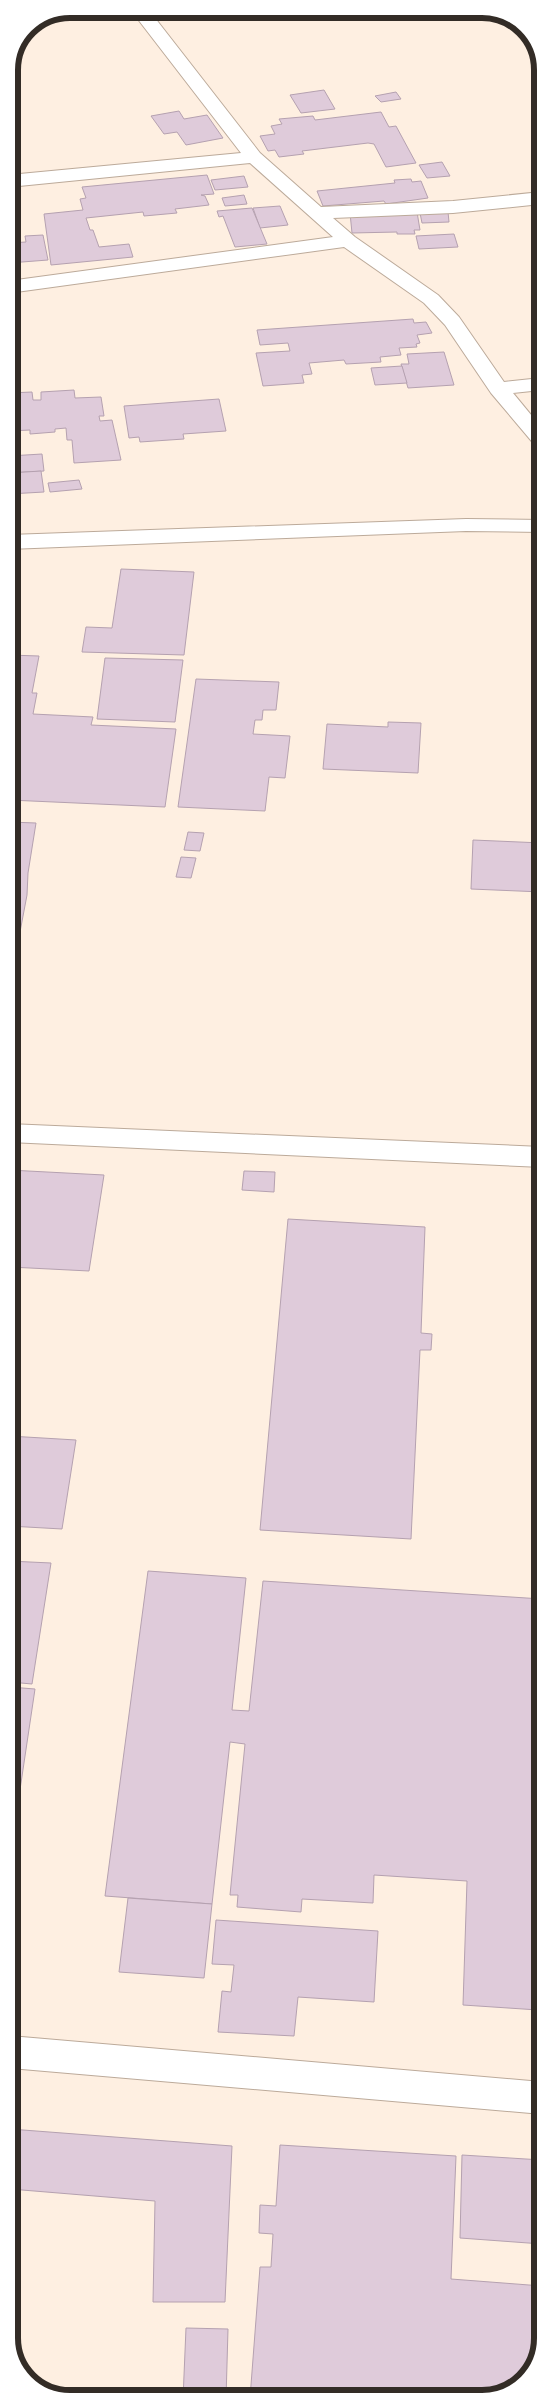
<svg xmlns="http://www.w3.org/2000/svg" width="551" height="2408" viewBox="0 0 551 2408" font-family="Lato,sans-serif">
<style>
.building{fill:#dfcbda;stroke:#b5a1b0}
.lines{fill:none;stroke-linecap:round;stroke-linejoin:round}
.minor-casing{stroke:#bcaa9a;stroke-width:2}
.minor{fill:#fff;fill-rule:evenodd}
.rim{fill:none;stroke:#332c26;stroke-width:6}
</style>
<rect width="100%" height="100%" fill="#feefe1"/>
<g class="building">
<polygon points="324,90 335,109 301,113 290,95"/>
<polygon points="396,92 401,99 381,102 375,96"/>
<polygon points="179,111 184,119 207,115 223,138 186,145 177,132 164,134 151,116"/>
<polygon points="381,112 389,127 396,126 416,163 386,167 374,144 368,143 302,151 304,154 279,157 275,150 268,151 260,136 275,134 271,126 282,124 279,119 313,116 315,120"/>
<polygon points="442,162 450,176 427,178 419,165"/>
<polygon points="207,175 214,194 201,195 205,196 209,205 175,209 177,213 144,216 143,212 86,218 90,230 93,230 99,247 129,244 133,257 51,265 44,214 83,210 80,199 86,198 82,187"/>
<polygon points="244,176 248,187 215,190 211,180"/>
<polygon points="411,179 412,182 421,181 428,198 386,204 384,201 323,206 317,191 395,183 394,180"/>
<polygon points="244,195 247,204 225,206 222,198"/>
<polygon points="280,206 288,225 260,228 253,208"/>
<polygon points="252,208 267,244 235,247 223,216 219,217 217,211"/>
<polygon points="417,212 420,230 414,230 415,234 397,234 397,232 352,233 350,213"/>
<polygon points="448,212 449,222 422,223 420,213"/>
<polygon points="454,234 458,247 419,249 416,236"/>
<polygon points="43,235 48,260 9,263 9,243 26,242 25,236"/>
<polygon points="413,319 414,323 426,322 432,333 417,335 420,343 416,344 417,347 399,348 401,355 380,357 381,362 346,364 344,360 309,363 312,374 302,375 304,383 263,386 256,353 290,351 288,343 260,345 257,330"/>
<polygon points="444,352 454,385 408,388 401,364 409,364 407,354"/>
<polygon points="402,366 407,383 375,385 371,368"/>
<polygon points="74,390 75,398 101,397 104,416 99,416 100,421 112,420 121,460 74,463 72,440 67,440 66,428 55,429 55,432 30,434 30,430 9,431 9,393 32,392 33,400 41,400 41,392"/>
<polygon points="219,399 226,431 183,434 184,439 140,442 139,437 129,438 124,406"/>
<polygon points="42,454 44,471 9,473 9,456"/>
<polygon points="41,471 44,492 9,494 9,473"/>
<polygon points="79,480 82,489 50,492 48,483"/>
<polygon points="121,569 194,572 184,655 82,652 86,627 112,628"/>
<polygon points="9,574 17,574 15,588 9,588"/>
<polygon points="9,655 39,656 32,693 37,693 33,714 93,717 91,725 176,729 165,807 9,800"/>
<polygon points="105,658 183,660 175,722 97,719"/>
<polygon points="196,679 279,682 276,710 263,710 262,720 255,720 253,734 290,736 285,778 269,777 265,811 178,807"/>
<polygon points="388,722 421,723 418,773 323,769 327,724 388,727"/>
<polygon points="9,822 36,823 28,873 27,895 9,990"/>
<polygon points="188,832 204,833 200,851 184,850"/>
<polygon points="473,840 542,843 542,892 471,889"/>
<polygon points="181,857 196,858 191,878 176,877"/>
<polygon points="9,1170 104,1175 89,1271 10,1267"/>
<polygon points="244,1171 275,1172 274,1192 242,1190"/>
<polygon points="288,1219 425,1227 421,1333 432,1334 431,1350 420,1350 411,1539 260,1530"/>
<polygon points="9,1436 76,1440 62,1529 9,1526"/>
<polygon points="9,1561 51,1563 32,1684 10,1682"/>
<polygon points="148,1571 246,1578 232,1710 249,1711 263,1581 542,1599 542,2052 537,2052 538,2010 463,2005 467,1881 374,1875 373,1903 302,1899 301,1912 237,1907 238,1895 230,1895 245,1744 230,1742 212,1904 105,1896"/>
<polygon points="10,1687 35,1689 10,1857"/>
<polygon points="128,1898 212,1904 204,1978 119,1972"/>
<polygon points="216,1920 378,1931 374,2002 298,1997 294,2036 218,2032 222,1991 231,1992 234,1965 212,1964"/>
<polygon points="10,2129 232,2146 225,2302 153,2302 155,2201 10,2189"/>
<polygon points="280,2145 456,2156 451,2279 542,2286 542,2339 527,2378 493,2398 250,2398 260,2267 271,2267 273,2234 259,2233 260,2205 276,2206"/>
<polygon points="462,2155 542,2160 542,2244 460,2238"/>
<polygon points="186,2328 228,2329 226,2399 183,2399"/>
<polygon points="10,2330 18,2365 10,2350"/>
</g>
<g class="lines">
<g class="minor-casing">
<g id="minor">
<polygon points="130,9 148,9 260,153 321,207 453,201 541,192 541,204 453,213 333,218 355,237 438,295 459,317 504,382 541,378 541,390 513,393 541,427 541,446 534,444 491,393 445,325 424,303 344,247 9,293 9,281 333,237 250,163 9,187 9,175 241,153"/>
<polygon points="466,519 541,520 541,532 466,531 9,549 9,535"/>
<polygon points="9,1124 542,1147 542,1167 9,1142"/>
<polygon points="10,2036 542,2082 542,2114 10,2068"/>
</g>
</g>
<use href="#minor" class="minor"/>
</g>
<path d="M0 0H551V2408H0ZM70 18H482A52 52 0 0 1 534 70V2338A52 52 0 0 1 482 2390H70A52 52 0 0 1 18 2338V70A52 52 0 0 1 70 18Z" fill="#fff" fill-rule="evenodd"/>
<path class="rim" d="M70 18H482A52 52 0 0 1 534 70V2338A52 52 0 0 1 482 2390H70A52 52 0 0 1 18 2338V70A52 52 0 0 1 70 18Z"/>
</svg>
